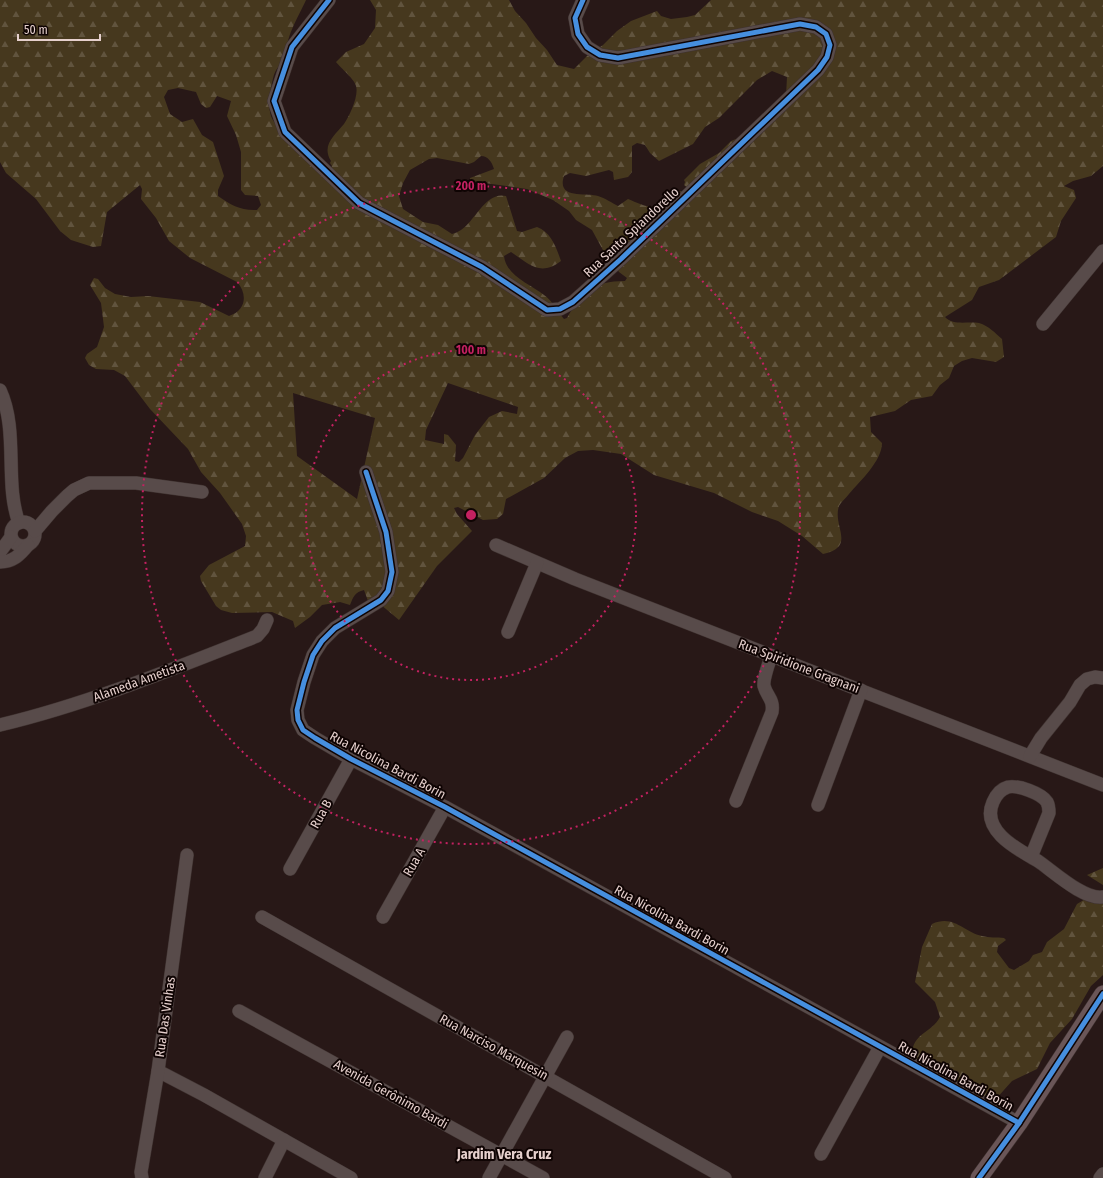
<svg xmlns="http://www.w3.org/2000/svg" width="1103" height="1178" viewBox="0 0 1103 1178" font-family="'Fira Sans Condensed',sans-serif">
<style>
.forest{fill:url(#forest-firs);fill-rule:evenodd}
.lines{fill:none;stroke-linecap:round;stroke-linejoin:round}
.minor-casing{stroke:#3f3230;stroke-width:14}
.major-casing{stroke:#3f3230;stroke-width:18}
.minor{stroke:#584b4a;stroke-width:13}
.major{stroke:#6a5658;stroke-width:17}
.cycleway-casing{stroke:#0f0403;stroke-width:8}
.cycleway{stroke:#468fdf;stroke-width:5}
.ring{fill:none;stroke:#c42161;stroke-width:2;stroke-dasharray:2 4}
.labels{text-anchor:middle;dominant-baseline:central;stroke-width:4;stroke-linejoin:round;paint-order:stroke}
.street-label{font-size:13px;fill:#e6d0cd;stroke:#0f0403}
.neighbourhood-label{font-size:14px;font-weight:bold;fill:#e6d0cd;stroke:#0f0403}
.centre{fill:#c42161;stroke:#0f0403;stroke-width:2}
.ring-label{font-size:12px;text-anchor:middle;font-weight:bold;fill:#c42161;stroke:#0f0403;stroke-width:4;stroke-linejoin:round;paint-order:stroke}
</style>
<defs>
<pattern id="forest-firs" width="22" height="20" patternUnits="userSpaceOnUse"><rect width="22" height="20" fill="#46381e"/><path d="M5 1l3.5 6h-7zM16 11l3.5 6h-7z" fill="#61543e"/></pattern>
</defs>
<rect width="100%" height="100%" fill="#281817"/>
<g class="forest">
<path d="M0,0H306C298,18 283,40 287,60C274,68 274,74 271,88C270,97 268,107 271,116C276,131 315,159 328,171L332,166L330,163L331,161C321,145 335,135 344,124C350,115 359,96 356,86C355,80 341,68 336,62L346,52L364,44L375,28L376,10L370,0H509L515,11L526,23L536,38L547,50L557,65L574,69L588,55L603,45L617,31L631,21L657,11L661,16L671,19L687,17L695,15L711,0H1103V166L1091,176L1073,181L1064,186L1074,190L1076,198L1061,221L1056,237L999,280L979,287L972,300L945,317C954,326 967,321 979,323C989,326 995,333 1002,339L1004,357L996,362L972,358L962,361L954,366L949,378L940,385L932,396L911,400L895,411L870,417L871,432L882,443C882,461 860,481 849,494C846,498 841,502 839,506C832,526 857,547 823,554L802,536L778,521L752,512L714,493L654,475L621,454L593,450L578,451L565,458L544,478L506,499L503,514L497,519L483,520L458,507L454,508L457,514L472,531L437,566L399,620L380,604L368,601L364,590C355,592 353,597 350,605L340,602L322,605L310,617L295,628L293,621L272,612L232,613L221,610L216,606L201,581L200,576L209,565L245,546L246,536L242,524L220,493L201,472L188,449L150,409L125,376L114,370L96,369L89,365L85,358L87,354L97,347L104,327L101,303L90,285L94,278L98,279L105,288L115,294L131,297L148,296L200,302L229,316C246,311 248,294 237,282L190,258L169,241L156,218L141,199L142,189L140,185L107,212L101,246L93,247L71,240L60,231L36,199L6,173L0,162ZM772,71L787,77L786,96L748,134L731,141L719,153L700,164L684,180L685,182L684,185L688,188L687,191H677C674,195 671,201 667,203C655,212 640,204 628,199L618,206C612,203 605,198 598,196C587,192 556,200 564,176L570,173L586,176L609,170L613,172L614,180L628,177L632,172V146L637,143L645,145L650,153L659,161L693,144L705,127L719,118L757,80ZM178,88L196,92L201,104L206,108L210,107L217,96L231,101L227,116L236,135L241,152V190L245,195L258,196L261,205L257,210C241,211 231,205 218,196V190L224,176L213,142L202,135L193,119L182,122L170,114L164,97L168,90ZM481,156C488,156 492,162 494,169L470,178V181L527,189L553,200L569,211L576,220L592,230L604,252L619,272L627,278L625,281C593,281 582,292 567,318L564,319C558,312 552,300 544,295C530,284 506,276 504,256L511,252C529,264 540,277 561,261C556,247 551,232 537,227L522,232L517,231L506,196C486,191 475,221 461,230C458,232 455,233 452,234L438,225L423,222L403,209L399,196L403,183L410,170L429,159L437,158L469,164L474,162ZM448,383L518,407L517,414L502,411L489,417L475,435L463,458L459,462L455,461L456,445L448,435L444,434V444L425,440L426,430ZM293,393L375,418L357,499L297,456Z"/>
<polygon points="1103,868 1103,885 1087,875"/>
<path d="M1087,898H1103V975L1091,986L1072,1019L1050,1043L1037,1069L1012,1081L995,1100L987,1099L922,1065L912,1055C912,1033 932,1033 940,1017L935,1002L915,982L922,947L932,924C954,914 963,932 982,936C989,938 997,937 1004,938L1006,940L998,946L997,952L1009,968L1014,970L1029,961L1033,955L1042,952L1047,942L1064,929L1077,904Z"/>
</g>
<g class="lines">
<g class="minor-casing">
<g id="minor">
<polyline points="329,0 292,47 274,101 285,132 359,203 482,267 547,310 560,309 573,302 621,259 818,70 827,57 830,45 826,34 816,27 800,24 618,58 600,55 587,47 578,34 575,18 583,0"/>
<polyline points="1043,324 1103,251"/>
<path d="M0,390C19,431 4,483 19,523"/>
<polyline points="366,472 386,532 392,572 388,591 381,600 335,628 322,641 313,655 304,682 297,710 298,720 303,730 315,738 351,759 445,807 1019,1123"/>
<circle cx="23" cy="534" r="12"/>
<polyline points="35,531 52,511 67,496 74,490 89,483 136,483 202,492"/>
<polyline points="496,545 575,579 1103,785"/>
<polyline points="0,552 11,537"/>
<path d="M0,562C13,562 20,555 28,545"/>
<polyline points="508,632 537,563"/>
<path d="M0,725C88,704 173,669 257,636L263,629L267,620"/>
<polyline points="1030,756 1041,738 1070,702 1080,685 1087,679 1095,677 1103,678"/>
<path d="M736,801L772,712C774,699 767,697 764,686C763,680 769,661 772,656"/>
<polyline points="818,805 861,690"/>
<path d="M1031,857L1049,813C1049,809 1049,806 1047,802C1041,793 1018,785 1008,787C1001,789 996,795 993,802C980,831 1019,850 1038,861C1054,872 1084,900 1103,897"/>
<polyline points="290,869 351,759"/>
<polyline points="262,917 725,1178"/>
<polyline points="383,917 445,807"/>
<polyline points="239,1011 543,1178"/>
<polyline points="158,1071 204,1095 351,1178"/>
<polyline points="821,1154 880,1047"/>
<polyline points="142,1178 141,1172 158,1071 187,855"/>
<polyline points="265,1178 284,1140"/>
<polyline points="489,1178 567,1037"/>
<polyline points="1100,1178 1103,1174"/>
</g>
</g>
<g class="major-casing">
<polyline id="major" points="979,1178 1019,1123 1103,994"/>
</g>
<use href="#minor" class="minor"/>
<use href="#major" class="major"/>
<g class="cycleway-casing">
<g id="cycleway">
<polyline points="329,0 292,47 274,101 285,132 359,203 482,267 547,310 560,309 573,302 621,259 818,70 827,57 830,45 826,34 816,27 800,24 618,58 600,55 587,47 578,34 575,18 583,0"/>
<polyline points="366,472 386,532 392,572 388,591 381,600 335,628 322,641 313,655 304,682 297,710 298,720 303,730 315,738 351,759 445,807 1019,1123"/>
<polyline points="979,1178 1019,1123 1103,994"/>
</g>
</g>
<use href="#cycleway" class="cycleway"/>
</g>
<g class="ring">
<circle cx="471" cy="515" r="165"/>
<circle cx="471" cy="515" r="329"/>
</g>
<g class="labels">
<g class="street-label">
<text transform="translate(631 232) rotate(-43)">Rua Santo Spiandorello</text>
<text transform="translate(799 666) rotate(21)">Rua Spiridione Gragnani</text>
<text transform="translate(139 681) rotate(-20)">Alameda Ametista</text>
<text transform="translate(388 765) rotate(28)">Rua Nicolina Bardi Borin</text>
<text transform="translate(321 814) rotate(-61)">Rua B</text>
<text transform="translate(414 862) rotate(-60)">Rua A</text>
<text transform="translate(672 920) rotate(29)">Rua Nicolina Bardi Borin</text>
<text transform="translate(165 1017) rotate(-82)">Rua Das Vinhas</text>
<text transform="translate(494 1047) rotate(29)">Rua Narciso Marquesin</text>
<text transform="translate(956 1076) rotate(29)">Rua Nicolina Bardi Borin</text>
<text transform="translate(391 1094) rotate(29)">Avenida Gerônimo Bardi</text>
</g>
<g class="neighbourhood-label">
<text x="504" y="1154">Jardim Vera Cruz</text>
</g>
</g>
<circle cx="471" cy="515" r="6" class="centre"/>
<g class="ring-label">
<text x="471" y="190">200 m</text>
<text x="471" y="354">100 m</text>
</g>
<path d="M18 34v6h82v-6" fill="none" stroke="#e6d0cd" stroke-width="2"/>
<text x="24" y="34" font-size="12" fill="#e6d0cd" stroke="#0f0403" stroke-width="3" paint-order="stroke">50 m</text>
</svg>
